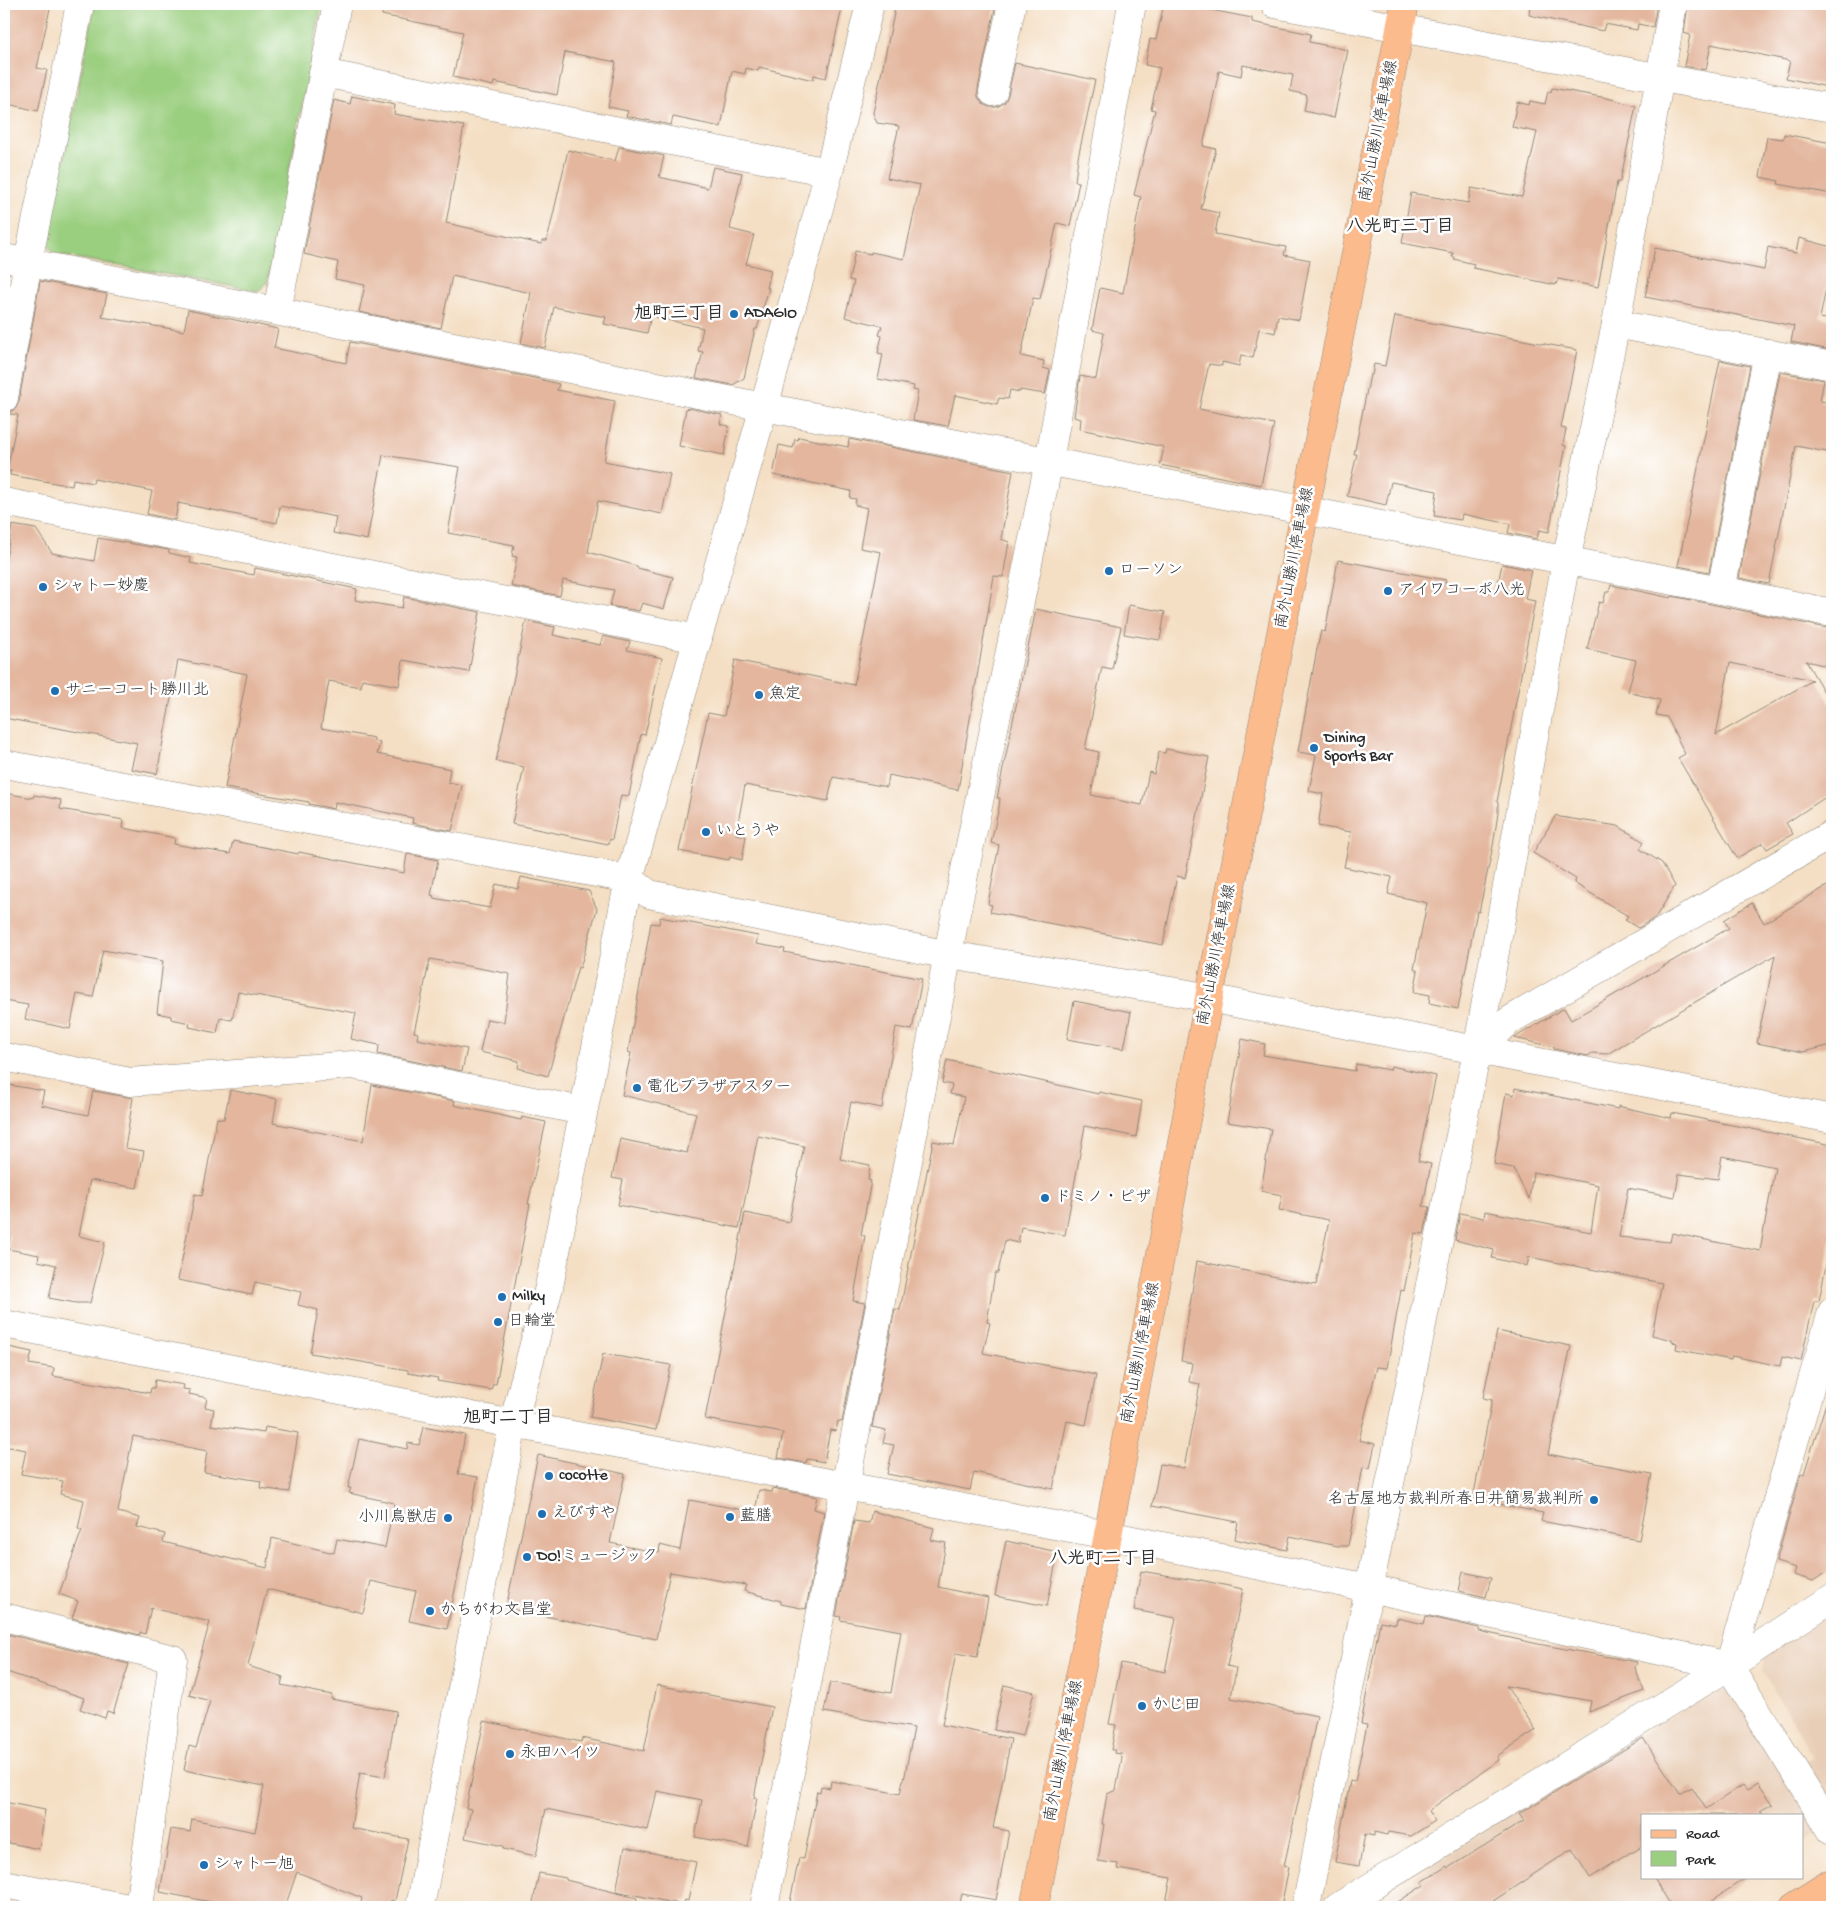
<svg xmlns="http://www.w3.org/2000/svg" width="1836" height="1911" viewBox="0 0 1836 1911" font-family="'Gochi Hand','Klee One',sans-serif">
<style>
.built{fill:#e8ceb6}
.green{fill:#9bcf80;stroke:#637d56}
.building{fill:#e3b69d;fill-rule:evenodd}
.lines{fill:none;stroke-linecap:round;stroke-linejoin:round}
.minor-casing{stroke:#908578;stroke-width:29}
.major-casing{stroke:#908578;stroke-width:29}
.highway-casing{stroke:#908578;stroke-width:29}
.minor{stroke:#fff;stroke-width:28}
.major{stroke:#fbbb8d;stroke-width:28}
.highway{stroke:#fbbb8d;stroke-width:28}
.poi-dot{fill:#1f6fb2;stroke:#fff;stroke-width:2}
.labels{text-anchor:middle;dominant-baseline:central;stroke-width:5;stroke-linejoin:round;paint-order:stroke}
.street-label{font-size:16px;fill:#2b2b2b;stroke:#fff}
.poi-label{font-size:16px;fill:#2b2b2b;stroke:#fff;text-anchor:start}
.neighbourhood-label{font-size:18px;font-weight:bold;fill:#2b2b2b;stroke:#fff}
</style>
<rect width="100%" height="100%" fill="#fff"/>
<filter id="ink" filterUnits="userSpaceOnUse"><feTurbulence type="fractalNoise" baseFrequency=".02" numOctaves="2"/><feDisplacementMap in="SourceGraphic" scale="10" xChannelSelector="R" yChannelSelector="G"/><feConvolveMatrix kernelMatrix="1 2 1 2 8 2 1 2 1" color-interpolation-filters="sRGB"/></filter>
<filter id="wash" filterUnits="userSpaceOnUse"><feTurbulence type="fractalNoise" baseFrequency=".0096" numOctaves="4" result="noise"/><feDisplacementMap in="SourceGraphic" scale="20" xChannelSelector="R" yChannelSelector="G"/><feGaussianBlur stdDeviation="1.12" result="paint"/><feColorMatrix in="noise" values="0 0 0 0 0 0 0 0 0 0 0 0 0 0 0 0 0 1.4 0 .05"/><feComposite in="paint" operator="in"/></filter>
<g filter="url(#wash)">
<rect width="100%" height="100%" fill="#f4dfc4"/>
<g class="built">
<polygon points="1832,1613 1832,1819 1800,1767 1814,1758 1763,1672 1765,1656"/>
<polygon points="1715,1690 1731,1692 1821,1832 1802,1844 1802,1815 1642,1815 1642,1877 1751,1877 1703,1907 1369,1907 1523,1806"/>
</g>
<polygon class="green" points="95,4 322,4 267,283 258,291 54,254 47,244"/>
<g id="blocks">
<g class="building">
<polygon points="4,4 51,4 37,68 47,70 38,111 4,103"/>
<polygon points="383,4 843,4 826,78 814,75 813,80 759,67 758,71 746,68 745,74 732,71 721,127 673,117 671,125 626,116 628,111 608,107 616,62 565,52 557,95 494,82 493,86 453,77 463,32 382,15"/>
<polygon points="896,4 996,4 978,89 978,97 983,104 989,107 997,107 1005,102 1008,95 1015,63 1095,80 1078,158 1075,181 1079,182 1070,226 1057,223 1040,299 1033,298 1021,356 1044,361 1043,368 1050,370 1045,394 1020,390 1020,392 1010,390 1008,399 999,398 997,404 955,395 948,426 913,420 918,391 913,390 914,386 878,379 883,354 878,353 882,336 879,335 882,326 845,317 854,281 849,280 855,251 871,254 871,252 904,259 920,185 887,178 899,126 877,123 873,113"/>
<polygon points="1164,4 1180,4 1252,18 1252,22 1311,34 1309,42 1348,50 1334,118 1304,111 1307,95 1290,91 1293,75 1243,65 1241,76 1219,71 1203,146 1216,149 1201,209 1219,213 1215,234 1286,247 1284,255 1310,260 1299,320 1278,316 1275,333 1259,329 1253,358 1241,355 1239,366 1222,362 1222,366 1209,364 1199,409 1274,424 1261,485 1160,465 1164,447 1080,429 1081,419 1074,417 1080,376 1096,379 1104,333 1092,330 1100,288 1123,293 1141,197 1134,195 1155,110 1151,109 1160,68 1145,65 1150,39 1156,40"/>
<polygon points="1530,4 1657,4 1653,27 1638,24 1637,30 1605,24 1603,31 1529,15"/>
<polygon points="1688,4 1832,4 1832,88 1786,78 1790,61 1711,44 1706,70 1684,66 1690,35 1684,33"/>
<polygon points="1552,88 1607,98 1636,106 1620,182 1617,182 1598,287 1558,279 1556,285 1473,268 1474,264 1454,259 1455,257 1452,257 1453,253 1402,243 1411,193 1468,203 1471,188 1522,197 1537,132 1512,127 1517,102 1529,105 1530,101 1545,104 1548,91 1551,92"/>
<polygon points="352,96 395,105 394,114 464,126 446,223 541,244 542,241 547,241 568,150 615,161 619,147 664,156 659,177 708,188 713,167 742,173 730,229 754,235 746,264 771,270 767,288 769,288 757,329 755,329 744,378 733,385 696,378 703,352 698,351 703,328 651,316 647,333 604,324 606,317 554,307 545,348 521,343 531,293 452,276 441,328 359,312 365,285 335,279 338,262 304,254 334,100 350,104"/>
<polygon points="1784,134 1832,143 1832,194 1778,184 1779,181 1760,177 1767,137 1783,139"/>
<polygon points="1799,238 1832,247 1832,259 1820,318 1832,320 1830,350 1791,342 1794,326 1645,297 1655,248 1764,270 1768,247 1796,253"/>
<polygon points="40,281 107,294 102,317 184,331 188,310 278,329 274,348 346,363 350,342 539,379 559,384 557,390 615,401 604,461 670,474 662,514 598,501 588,552 637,566 637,568 673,577 664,609 642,603 639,611 610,606 614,590 563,580 560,596 511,586 517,557 512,556 514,545 448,533 460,467 383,455 367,540 333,533 336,517 280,506 277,523 178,503 175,520 147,514 152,491 94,479 93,483 73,479 72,486 10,475 11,471 7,471 18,415 4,413 10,412 16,408 19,401"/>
<polygon points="1395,316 1577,350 1561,428 1566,429 1563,445 1566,446 1549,532 1539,530 1537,539 1508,533 1510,524 1462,514 1461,520 1434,516 1437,491 1391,482 1386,505 1347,496 1357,454 1354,454 1370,375 1372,375 1374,364 1385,366"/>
<polygon points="1720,360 1750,366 1709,572 1678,566"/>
<polygon points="1780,372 1824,380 1820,401 1832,403 1832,453 1796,446 1769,584 1739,578"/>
<polygon points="689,408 722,415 720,424 729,426 724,455 679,446 686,409"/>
<polygon points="799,437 848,447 849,439 1013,471 1001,539 1009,542 1003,577 994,576 958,790 889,775 887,787 833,777 828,801 745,785 736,834 746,836 742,860 730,857 729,860 679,851 708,713 724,716 735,660 854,685 881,552 860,548 867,508 855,505 856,499 850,498 851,491 773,475 779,445 793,448 795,439 798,440"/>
<polygon points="12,525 36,529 52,553 94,561 98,538 169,550 169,553 191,558 190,563 254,575 255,568 357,589 355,600 402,608 404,597 480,612 469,672 403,660 399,686 362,679 361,687 329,681 321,728 374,738 374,741 380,743 377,754 450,769 448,782 462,785 452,831 412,823 413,818 335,802 334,809 309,804 309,802 225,788 247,674 178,660 157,774 131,769 137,743 4,718 4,569"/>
<polygon points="1338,560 1446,580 1445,584 1496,593 1502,564 1531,570 1525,599 1535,601 1497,802 1498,803 1498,813 1493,846 1479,912 1477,911 1458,1009 1429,1003 1430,995 1414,992 1418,971 1414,969 1427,903 1388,894 1392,877 1344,867 1351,832 1318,826 1323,794 1309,791 1316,755 1298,752 1317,649 1321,631 1325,632"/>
<path d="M1611,585L1671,598L1672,596L1832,629V667L1806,661L1832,706V793L1786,823L1793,834L1767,849L1763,843L1737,858L1678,758L1685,754L1667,717L1656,715L1660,700L1628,692L1636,660L1587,649L1599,602L1603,603L1606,592H1609ZM1730,663L1813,680L1716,735Z"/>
<polygon points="1129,605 1165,612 1160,640 1124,634"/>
<polygon points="1036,609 1121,627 1112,669 1102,667 1085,749 1099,752 1091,795 1142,805 1149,772 1154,774 1159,752 1165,753 1166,749 1209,757 1185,878 1177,876 1163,945 990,912 992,905 988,904 999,845 991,843 999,807 1000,798 997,798"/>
<polygon points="526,621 555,627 553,635 600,645 603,636 630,642 627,650 662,658 645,735 641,734 629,796 621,795 612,840 610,839 608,844 512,824 524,767 496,761"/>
<polygon points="4,793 33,798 34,795 61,800 60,809 124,820 123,828 175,838 174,844 230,854 233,841 298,854 299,852 404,873 407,854 438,860 431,895 434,896 433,898 490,908 496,884 518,889 521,877 589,891 597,909 580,968 578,967 548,1076 518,1068 519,1061 480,1052 487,1019 504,1022 510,974 430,959 414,1032 418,1033 417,1039 467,1049 462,1071 378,1054 379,1045 351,1039 356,1013 238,992 232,1020 220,1018 217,1033 189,1027 190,1023 171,1019 171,1016 157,1013 163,961 103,950 93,997 77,994 70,1029 25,1019 28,1005 4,1001"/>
<polygon points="1556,815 1560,817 1618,826 1644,842 1640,849 1662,863 1675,886 1655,918 1638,928 1625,920 1628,916 1574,883 1576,879 1533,853"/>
<polygon points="1832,883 1832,1045 1803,1052 1757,1043 1775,955 1607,1054 1592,1053 1588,1056 1554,1049 1554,1047 1514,1038 1564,1008 1571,1020 1729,928 1724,920 1752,903 1764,923"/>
<polygon points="660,917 758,936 756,944 785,949 784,952 922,979 912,1030 896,1027 882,1108 851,1102 840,1159 870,1165 868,1180 871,1181 861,1235 865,1236 853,1301 865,1303 842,1422 838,1421 836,1431 830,1430 824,1462 807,1459 806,1463 778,1458 783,1433 705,1419 745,1213 789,1222 804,1146 758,1136 739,1228 618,1205 623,1180 612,1178 620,1139 687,1153 696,1113 622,1095 631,1053 628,1052 651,923 659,924"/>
<polygon points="1074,1001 1131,1012 1124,1049 1067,1039"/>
<polygon points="1242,1039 1265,1044 1263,1055 1355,1071 1356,1064 1390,1070 1391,1066 1436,1076 1418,1161 1431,1164 1423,1206 1430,1207 1424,1234 1415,1233 1404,1291 1401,1290 1387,1368 1377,1367 1359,1440 1375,1444 1370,1468 1363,1467 1348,1546 1338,1546 1290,1536 1287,1550 1247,1542 1235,1539 1238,1522 1152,1506 1160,1464 1184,1468 1200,1384 1189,1382 1192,1363 1181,1361 1197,1261 1316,1285 1329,1220 1279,1210 1282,1195 1261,1191 1271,1129 1227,1122"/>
<polygon points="947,1060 1098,1094 1099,1092 1142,1101 1136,1137 1085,1126 1065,1235 1021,1227 1018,1243 1005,1240 998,1273 995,1273 987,1322 990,1323 983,1353 1096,1375 1086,1425 1067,1421 1053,1489 974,1472 970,1490 887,1474 894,1445 883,1443 886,1430 872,1427 895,1309 900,1310 933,1141 954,1145 964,1097 950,1094 952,1085 942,1083"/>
<polygon points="4,1084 44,1091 41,1105 88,1115 93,1091 133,1098 125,1148 144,1151 137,1188 90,1180 79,1236 105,1242 90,1303 76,1303 49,1298 56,1265 38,1261 39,1255 8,1249 10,1236 4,1235"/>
<polygon points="372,1085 455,1101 454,1105 521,1120 522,1117 546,1122 528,1204 530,1204 496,1384 493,1384 491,1390 437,1381 438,1378 408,1373 408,1370 310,1353 318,1310 298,1305 301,1292 255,1282 252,1295 178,1280 195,1194 202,1196 217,1118 224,1119 230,1090 277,1099 273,1123 363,1141"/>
<path d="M1515,1088L1618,1109V1106L1671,1118L1672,1113L1832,1145V1234L1819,1301H1814L1801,1361L1782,1357L1780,1366L1732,1356L1731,1360L1676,1349L1677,1343L1672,1342V1340L1652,1335L1662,1283L1529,1257L1527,1266L1492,1258L1494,1250L1455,1240L1460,1213L1484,1218L1485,1211L1591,1232L1598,1185L1533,1172L1529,1199L1513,1168L1494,1164L1506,1093L1514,1095ZM1722,1156L1775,1167L1760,1251L1672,1233L1670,1242L1619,1237L1628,1188L1675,1197L1679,1174L1718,1179Z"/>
<polygon points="1497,1331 1571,1346 1548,1454 1652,1474 1639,1540 1541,1521 1543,1513 1473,1499 1492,1400 1483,1398"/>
<polygon points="4,1346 32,1352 29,1364 54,1368 53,1376 150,1393 151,1388 154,1388 155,1380 184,1385 183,1389 190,1390 189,1394 207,1398 205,1407 214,1409 211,1425 264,1433 265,1427 298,1433 289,1492 260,1488 261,1481 204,1472 207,1451 133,1436 118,1512 140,1518 137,1527 165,1534 163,1542 267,1568 272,1538 334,1553 337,1539 385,1548 394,1503 349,1493 351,1488 348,1488 359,1439 407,1449 408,1443 419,1445 423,1427 465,1435 458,1474 478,1477 447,1629 409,1621 416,1591 371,1581 363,1613 267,1589 248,1666 283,1677 281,1685 332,1695 331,1699 396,1711 385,1777 360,1773 351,1828 408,1839 395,1901 391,1900 389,1907 360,1907 362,1898 297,1872 285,1907 236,1907 160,1892 171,1829 190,1832 192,1819 255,1832 264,1786 184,1770 189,1746 196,1748 210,1701 189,1695 210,1622 151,1608 145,1634 140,1632 140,1635 72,1618 78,1601 59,1594 82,1530 78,1529 84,1500 60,1494 63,1481 21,1474 26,1450 4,1446"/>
<polygon points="603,1354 671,1365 656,1430 590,1417"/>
<polygon points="1826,1403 1832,1404 1832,1569 1813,1581 1794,1575 1796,1568 1776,1562 1801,1474 1804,1474"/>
<polygon points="538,1455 625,1474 610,1543 659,1553 660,1545 680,1550 689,1500 755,1512 759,1490 772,1492 773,1488 817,1497 814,1509 824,1512 806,1609 781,1604 781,1601 744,1591 746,1585 670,1572 656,1639 506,1608"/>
<polygon points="872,1511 934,1528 931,1540 946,1543 938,1587 988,1598 977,1657 956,1653 942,1725 1011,1739 993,1828 1009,1831 996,1900 962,1894 959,1907 789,1907 799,1858 804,1859 817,1791 820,1792 821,1786 830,1788 831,1781 900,1794 903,1780 904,1780 914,1728 824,1712 830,1682 891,1693 901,1631 840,1620 841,1617 836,1616 854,1521 869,1523"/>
<polygon points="1006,1541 1058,1552 1047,1606 995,1596"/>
<polygon points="1141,1571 1200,1581 1200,1580 1243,1589 1227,1666 1236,1668 1231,1698 1317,1716 1284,1866 1289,1867 1281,1907 1165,1907 1171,1878 1117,1869 1118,1864 1098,1861 1104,1824 1102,1824 1107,1794 1116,1790 1122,1758 1121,1754 1114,1753 1115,1750 1111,1750 1116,1725 1109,1724 1121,1663 1165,1672 1176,1618 1134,1610"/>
<polygon points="1463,1572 1491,1578 1486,1597 1459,1591"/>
<polygon points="1426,1616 1479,1628 1479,1631 1538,1644 1637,1662 1635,1668 1644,1691 1589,1712 1591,1701 1506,1686 1536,1730 1497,1756 1499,1760 1428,1811 1435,1821 1411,1836 1388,1832 1387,1835 1374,1832 1374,1836 1365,1834 1359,1866 1335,1862 1350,1781 1355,1782 1367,1725 1361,1724 1380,1621 1396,1624 1397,1618 1424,1624"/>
<polygon points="7,1634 129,1664 113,1713 107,1711 105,1718 80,1709 84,1698 4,1671 4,1635 7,1636"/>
<polygon points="657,1685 772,1707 754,1798 757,1798 748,1847 695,1837 702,1800 657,1791 648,1830 546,1809 536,1856 503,1849 503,1846 465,1838 471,1809 466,1808 484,1721 581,1742 582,1738 644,1751"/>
<polygon points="1004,1685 1034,1692 1023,1736 994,1730"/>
<polygon points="1643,1738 1680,1794 1692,1787 1706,1809 1743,1785 1747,1790 1758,1783 1773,1804 1761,1811 1764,1815 1642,1815 1642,1845 1590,1878 1572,1849 1484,1907 1390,1907 1424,1885 1422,1882 1447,1866 1448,1868 1524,1821 1519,1814"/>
<polygon points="4,1802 45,1810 39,1849 4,1842"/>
<polygon points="625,1847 696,1862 688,1901 685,1900 683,1905 616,1891"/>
<polygon points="539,1873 566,1878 566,1880 637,1898 636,1907 532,1907"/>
<polygon points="1653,1877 1747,1877 1702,1907 1672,1907"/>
</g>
</g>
</g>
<g filter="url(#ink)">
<use href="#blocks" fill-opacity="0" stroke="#908578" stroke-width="1"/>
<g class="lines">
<g class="minor-casing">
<g id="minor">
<polyline points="1275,4 1661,78 1832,108"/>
<polyline points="323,73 829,172"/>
<polyline points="993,92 1012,4"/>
<polyline points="4,258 764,407 1721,590 1832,613"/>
<polyline points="277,311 337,4"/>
<polyline points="1616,324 1832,366"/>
<polyline points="4,398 28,262 80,4"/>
<polyline points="4,502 698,639"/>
<polyline points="1721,590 1768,353"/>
<polyline points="4,764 629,879 649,894 949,955 1183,993 1832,1119"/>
<polyline points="1477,1051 1510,1020 1832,834"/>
<polyline points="4,1057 130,1082 353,1065 583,1111"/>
<polyline points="4,1324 513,1424 1108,1535 1369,1588 1729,1666 1832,1598"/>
<polyline points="4,1617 173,1659 139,1907"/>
<polyline points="1729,1666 1832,1831"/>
<polyline points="4,1884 123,1907"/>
<polyline points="420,1907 513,1424 549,1287 629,879 764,407 829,172 870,4"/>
<polyline points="764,1907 952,933 1049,461 1132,4"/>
<polyline points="1306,1907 1369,1588 1477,1051 1566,561 1616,324 1673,4"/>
<polyline points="1338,1907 1729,1666 1832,1312"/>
</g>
</g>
<g class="major-casing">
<polyline id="major" points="1034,1907 1108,1535 1209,998 1405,4"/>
</g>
<g class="highway-casing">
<polyline id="highway" points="1794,1907 1832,1883"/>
</g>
<use href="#minor" class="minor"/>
<use href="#major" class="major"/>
<use href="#highway" class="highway"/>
</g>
</g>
<g class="poi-dot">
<circle cx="734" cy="314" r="5"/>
<circle cx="1109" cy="571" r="5"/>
<circle cx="43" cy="587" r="5"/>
<circle cx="1388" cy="591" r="5"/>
<circle cx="55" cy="691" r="5"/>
<circle cx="759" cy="695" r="5"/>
<circle cx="1314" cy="748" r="5"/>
<circle cx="706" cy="832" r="5"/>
<circle cx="637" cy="1088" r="5"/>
<circle cx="1045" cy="1198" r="5"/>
<circle cx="502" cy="1297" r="5"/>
<circle cx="498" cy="1322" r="5"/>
<circle cx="549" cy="1476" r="5"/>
<circle cx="1594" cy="1500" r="5"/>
<circle cx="542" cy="1514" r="5"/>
<circle cx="730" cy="1517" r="5"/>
<circle cx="448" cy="1518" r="5"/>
<circle cx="527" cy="1557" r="5"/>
<circle cx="430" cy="1611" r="5"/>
<circle cx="1142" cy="1706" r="5"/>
<circle cx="510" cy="1754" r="5"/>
<circle cx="204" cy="1865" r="5"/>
</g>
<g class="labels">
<g class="street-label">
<text transform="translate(1380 131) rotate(-79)">南外山勝川停車場線</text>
<text transform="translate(1296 558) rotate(-79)">南外山勝川停車場線</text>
<text transform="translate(1218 955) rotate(-79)">南外山勝川停車場線</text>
<text transform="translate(1142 1353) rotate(-79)">南外山勝川停車場線</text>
<text transform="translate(1065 1751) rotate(-79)">南外山勝川停車場線</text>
</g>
<g class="poi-label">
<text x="744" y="314">ADAGIO</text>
<text x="1119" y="571">ローソン</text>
<text x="53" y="587">シャトー妙慶</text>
<text x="1398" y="591">アイワコーポ八光</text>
<text x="65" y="691">サニーコート勝川北</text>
<text x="769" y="695">魚定</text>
<text x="1324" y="739">Dining<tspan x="1324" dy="18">Sports Bar</tspan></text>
<text x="716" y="832">いとうや</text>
<text x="647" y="1088">電化プラザアスター</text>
<text x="1055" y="1198">ドミノ・ピザ</text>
<text x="512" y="1297">Milky</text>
<text x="508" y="1322">日輪堂</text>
<text x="559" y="1476">cocotte</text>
<text x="1584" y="1500" text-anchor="end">名古屋地方裁判所春日井簡易裁判所</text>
<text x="552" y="1514">えびすや</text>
<text x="740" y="1517">藍膳</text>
<text x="438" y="1518" text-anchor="end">小川鳥獣店</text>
<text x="537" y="1557">DO!ミュージック</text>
<text x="440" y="1611">かちがわ文昌堂</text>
<text x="1152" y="1706">かじ田</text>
<text x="520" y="1754">永田ハイツ</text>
<text x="214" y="1865">シャトー旭</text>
</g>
<g class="neighbourhood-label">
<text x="1400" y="227">八光町三丁目</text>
<text x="679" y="314">旭町三丁目</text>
<text x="508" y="1418">旭町二丁目</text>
<text x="1103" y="1559">八光町二丁目</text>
</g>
</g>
<rect width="1836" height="1911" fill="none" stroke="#fff" stroke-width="20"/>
<rect x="1641" y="1814" width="162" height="65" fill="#ffffff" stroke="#aaaaaa"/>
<rect x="1651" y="1830" width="25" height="8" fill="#fbbb8d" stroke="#aaaaaa"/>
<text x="1686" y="1838" font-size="15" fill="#2b2b2b">Road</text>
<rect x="1651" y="1851" width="25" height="15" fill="#9bcf80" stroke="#aaaaaa"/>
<text x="1686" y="1864" font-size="15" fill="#2b2b2b">Park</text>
</svg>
